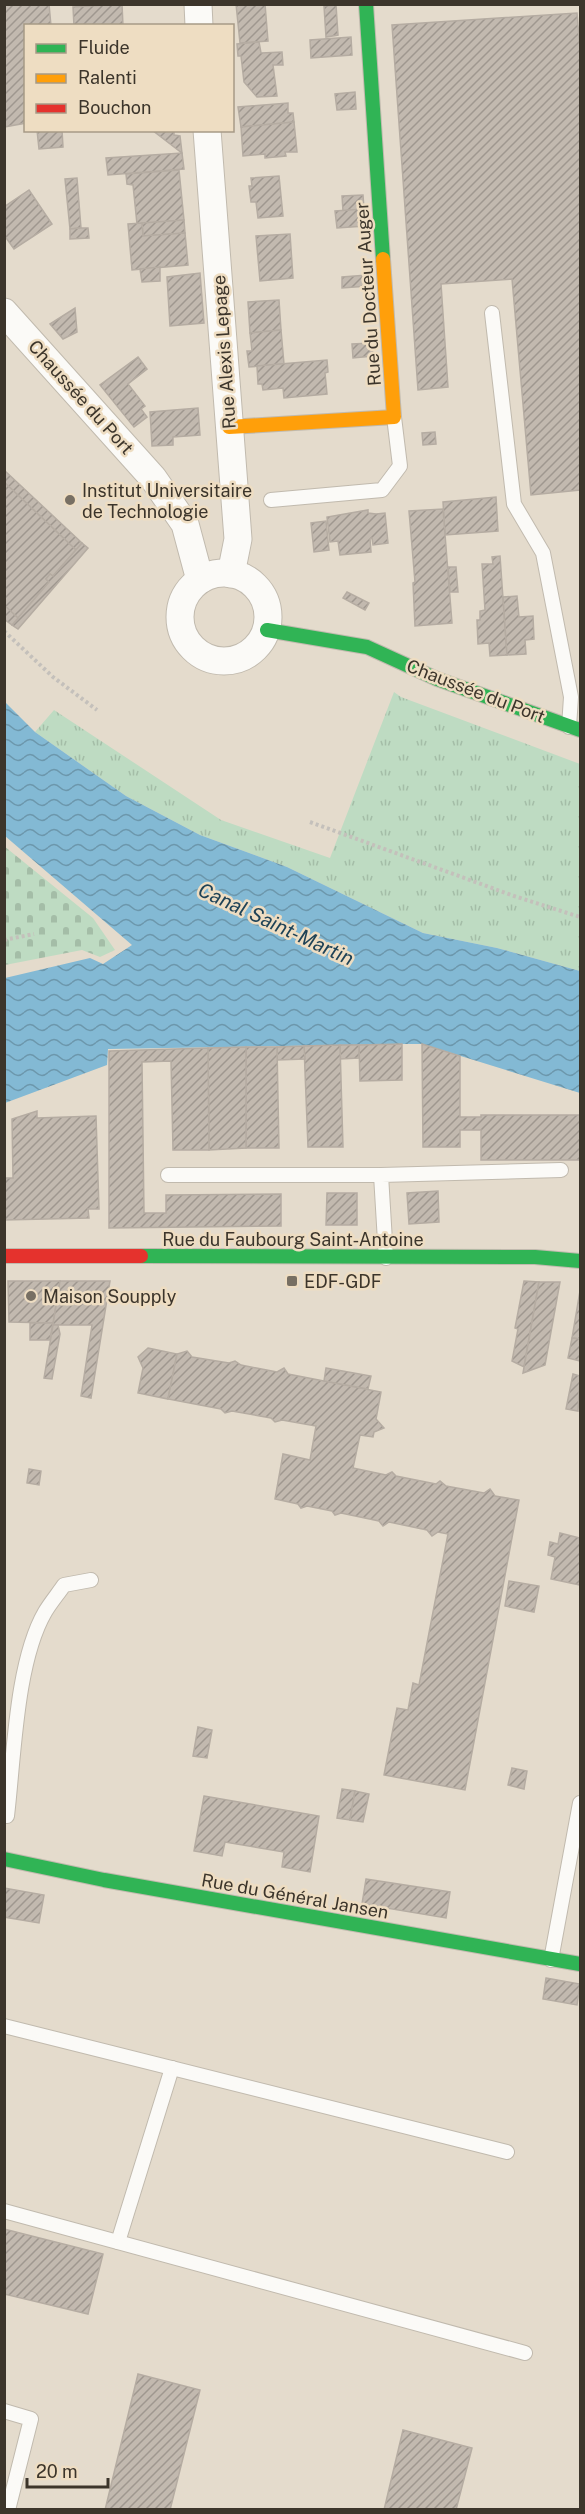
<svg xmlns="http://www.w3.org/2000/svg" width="585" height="2514" viewBox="0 0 585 2514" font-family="'Public Sans',sans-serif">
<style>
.grass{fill:url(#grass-tufts)}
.cemetery{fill:url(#cemetery-stones)}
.water{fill:url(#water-waves)}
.building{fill:url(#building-hatch);stroke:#b5aca2;stroke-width:1.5}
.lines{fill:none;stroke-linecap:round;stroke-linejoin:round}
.lane-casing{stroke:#c1baae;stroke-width:16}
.street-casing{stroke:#c1baae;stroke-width:29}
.fast-casing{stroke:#c1baae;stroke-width:16}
.slow-casing{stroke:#c1baae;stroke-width:16}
.jam-casing{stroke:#c1baae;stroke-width:16}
.path{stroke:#c4c0bb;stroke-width:4;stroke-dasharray:3 3;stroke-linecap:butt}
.lane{stroke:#fbfaf7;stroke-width:14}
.street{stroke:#fbfaf7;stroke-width:27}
.fast{stroke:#30b455;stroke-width:14}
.slow{stroke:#ff9f0a;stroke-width:14}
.jam{stroke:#e5322d;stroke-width:14}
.poi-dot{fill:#776f63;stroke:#eeddc2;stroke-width:2}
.labels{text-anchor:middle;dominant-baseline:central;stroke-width:5;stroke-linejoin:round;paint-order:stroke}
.street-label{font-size:18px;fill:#3c352b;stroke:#eeddc2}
.poi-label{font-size:18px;fill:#3c352b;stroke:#eeddc2;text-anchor:start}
.water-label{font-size:20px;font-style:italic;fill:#1f4357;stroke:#eeddc2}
</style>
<defs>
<pattern id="grass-tufts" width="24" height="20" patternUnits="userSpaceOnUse" patternTransform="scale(1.5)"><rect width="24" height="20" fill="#bedbc2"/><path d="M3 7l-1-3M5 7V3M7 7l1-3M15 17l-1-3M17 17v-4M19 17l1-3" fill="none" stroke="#a4bda7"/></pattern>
<pattern id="cemetery-stones" width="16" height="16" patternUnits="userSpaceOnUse" patternTransform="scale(1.5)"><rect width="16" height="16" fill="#bedbc2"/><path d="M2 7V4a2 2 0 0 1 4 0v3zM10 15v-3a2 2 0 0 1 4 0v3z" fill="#a4bda7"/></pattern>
<pattern id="water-waves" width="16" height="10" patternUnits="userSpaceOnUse" patternTransform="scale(1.5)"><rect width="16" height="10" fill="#83b9d4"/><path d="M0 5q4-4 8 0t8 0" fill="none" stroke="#6c97ac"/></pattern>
<pattern id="building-hatch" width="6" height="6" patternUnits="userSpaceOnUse" patternTransform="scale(1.5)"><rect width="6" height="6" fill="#c2b9af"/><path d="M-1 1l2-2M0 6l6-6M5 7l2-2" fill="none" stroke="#9f978f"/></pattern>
</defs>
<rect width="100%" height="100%" fill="#e4dbcc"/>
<polygon class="grass" points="394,692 401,697 580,764 580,971 497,948 423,933 287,867 200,835 126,796 35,732 54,710 221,820 330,858"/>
<polygon class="cemetery" points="4,846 93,918 115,950 100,957 82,950 5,965"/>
<polygon class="water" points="4,701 35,732 126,796 200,835 287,867 423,933 497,948 580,971 580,1093 422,1044 402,1044 108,1049 107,1065 5,1103 5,978 90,958 103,964 132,945 5,836"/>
<g class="building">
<polygon points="4,4 49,4 51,26 26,26 26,123 4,127"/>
<polygon points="122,4 123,26 74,26 73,7"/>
<polygon points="236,4 265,4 268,41 240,43"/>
<polygon points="336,5 338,35 326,37 324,6"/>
<polygon points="577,13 580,49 580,490 531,495 512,279 441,284 448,387 418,390 392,25"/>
<polygon points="351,37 352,55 311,58 310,40"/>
<polygon points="259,42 261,53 282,52 283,65 273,65 277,96 257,97 244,82 241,56 238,56 237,44"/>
<polygon points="355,92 356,109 337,110 335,94"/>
<polygon points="288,103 288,113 293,113 294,122 241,127 238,107"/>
<polygon points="294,122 297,152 285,152 286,156 265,158 265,154 243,156 241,127"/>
<polygon points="37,130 62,130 63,147 39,149"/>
<polygon points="152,130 174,130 174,135 180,136 182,153"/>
<polygon points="182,153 184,169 108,175 106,158"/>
<polygon points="179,170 184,220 137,224 133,185 127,184 126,174"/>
<polygon points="279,176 283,216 258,218 256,202 251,202 249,186 252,186 251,178"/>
<polygon points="77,178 81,228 70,229 65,179"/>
<polygon points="29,190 52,224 14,249 4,235 4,207"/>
<polygon points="363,195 364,209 343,211 342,196"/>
<polygon points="364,209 365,226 337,228 335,211"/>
<polygon points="184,220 185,233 143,236 142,223"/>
<polygon points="142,223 143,236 185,233 188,265 132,270 128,224"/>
<polygon points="81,228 88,228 89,238 70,239 70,229"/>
<polygon points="290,234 293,278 260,281 256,236"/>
<polygon points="160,267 160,281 142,282 140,269"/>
<polygon points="200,273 204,323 170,326 167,277"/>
<polygon points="367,275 368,286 342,288 342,277"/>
<polygon points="279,300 281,330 250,333 248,302"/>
<polygon points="75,308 77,332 63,339 50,324"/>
<polygon points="281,330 284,364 249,367 247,351 252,351 250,333"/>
<polygon points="372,343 373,356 353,358 352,344"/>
<polygon points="138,357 147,369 128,384 145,406 141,409 147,417 134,427 100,385"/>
<polygon points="327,360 328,372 325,373 327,394 284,398 283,388 263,390 262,384 258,384 257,366"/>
<polygon points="198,408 200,435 173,437 173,445 152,446 150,412"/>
<polygon points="435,432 436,444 423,445 422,433"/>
<polygon points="4,470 82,543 76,550 4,482"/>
<polygon points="4,482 76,550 53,576 50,574 46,579 49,582 18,618 4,605"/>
<polygon points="496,497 498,531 445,535 443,502"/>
<polygon points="443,509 452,623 415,626 413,583 415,582 409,511"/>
<polygon points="368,510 368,513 376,514 385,513 388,543 373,545 372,538 370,539 371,552 340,555 338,541 330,542 327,517"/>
<polygon points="326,521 329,550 314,552 311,523"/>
<polygon points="82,543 88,548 18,629 12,625 49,582 46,579 50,574 53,576"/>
<polygon points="500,556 507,655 490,656 489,643 478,644 477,620 480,620 480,611 485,610 482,564 493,564 492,557"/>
<polygon points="448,567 456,567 458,592 450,592"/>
<polygon points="347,592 369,603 365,610 343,598"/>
<polygon points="517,596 519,617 533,616 534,639 525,640 526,654 507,655 503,597"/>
<polygon points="4,605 18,618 12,625 4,619"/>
<polygon points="402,1044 402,1080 360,1081 359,1045"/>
<polygon points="422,1044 460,1056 460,1117 481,1117 481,1115 580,1115 580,1160 481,1160 481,1130 460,1130 460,1147 423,1147"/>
<polygon points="340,1045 359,1045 359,1058 340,1059"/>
<polygon points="340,1045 343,1147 308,1147 304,1046"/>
<polygon points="304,1046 305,1059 277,1060 277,1047"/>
<polygon points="246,1047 277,1047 279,1148 246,1148"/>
<polygon points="246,1047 246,1148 209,1150 208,1048"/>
<polygon points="208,1048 209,1150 173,1150 171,1061 142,1062 144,1213 166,1213 166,1195 281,1194 281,1226 109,1228 109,1051"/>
<polygon points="37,1111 37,1118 96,1116 99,1209 88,1209 89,1218 4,1220 4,1178 13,1178 12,1119"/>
<polygon points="438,1191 439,1222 409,1224 407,1193"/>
<polygon points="327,1193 357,1193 357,1225 326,1225"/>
<polygon points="8,1281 60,1281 53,1323 9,1322"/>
<polygon points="60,1281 110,1281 91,1398 81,1396 92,1325 53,1325"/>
<polygon points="524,1281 539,1282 524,1367 512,1361 518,1329 515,1328"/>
<polygon points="539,1282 560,1282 545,1365 523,1373"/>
<polygon points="580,1291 580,1339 572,1338"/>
<polygon points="30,1323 53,1323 50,1340 30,1340"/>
<polygon points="53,1325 58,1325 60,1334 52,1379 44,1378"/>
<polygon points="572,1338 580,1339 580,1361 568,1358"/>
<polygon points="148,1348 177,1354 168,1399 138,1393 143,1368 138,1357"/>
<polygon points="187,1351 192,1357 229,1363 235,1361 241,1365 277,1372 284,1368 288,1374 381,1392 376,1419 384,1428 374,1432 373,1437 360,1435 353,1468 386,1475 392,1472 396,1476 436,1484 440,1481 446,1486 484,1493 490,1489 495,1496 519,1500 465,1790 384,1775 397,1708 408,1710 413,1683 419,1685 448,1534 438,1532 432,1536 427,1530 389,1522 383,1526 379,1521 341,1513 335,1515 332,1511 307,1506 301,1508 298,1504 275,1499 283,1454 310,1460 316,1426 282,1420 275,1422 271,1418 232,1411 225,1413 221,1409 168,1399 177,1354"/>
<polygon points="326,1368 371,1376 368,1389 324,1381"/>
<polygon points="573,1374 580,1376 578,1411 566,1409"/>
<polygon points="29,1469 41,1471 39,1485 27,1483"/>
<polygon points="560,1533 580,1538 580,1585 551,1579 555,1557 548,1555 550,1542 558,1544"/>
<polygon points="509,1581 539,1586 534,1612 505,1606"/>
<polygon points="198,1727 212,1730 207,1758 193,1756"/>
<polygon points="512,1768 527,1771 524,1789 508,1785"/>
<polygon points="342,1789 355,1791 350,1820 337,1818"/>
<polygon points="355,1791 369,1794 363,1822 350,1820"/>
<polygon points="204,1796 319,1816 310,1872 282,1867 284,1852 225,1842 222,1856 194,1851"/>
<polygon points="366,1879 450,1892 446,1918 362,1904"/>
<polygon points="4,1888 44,1895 39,1923 4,1917"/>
<polygon points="546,1978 580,1984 577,2005 543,1999"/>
<polygon points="4,2229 103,2254 88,2314 4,2294"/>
<polygon points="138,2374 200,2390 170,2510 105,2510"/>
<polygon points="403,2430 472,2448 456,2510 384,2510"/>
</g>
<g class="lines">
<g class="lane-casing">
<g id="lane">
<polyline points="492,313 514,504 543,553 571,697 569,727"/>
<polyline points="271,500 382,490 400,466 394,417"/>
<polyline points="168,1175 381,1175"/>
<polyline points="386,1258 381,1175 561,1170"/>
<path d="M7,1816C14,1757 16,1662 45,1612C51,1602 58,1594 64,1585L91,1580"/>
<polyline points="551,1960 580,1803"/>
<polyline points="4,2026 507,2152"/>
<polyline points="4,2211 525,2353"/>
<polyline points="118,2242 172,2068"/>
<polyline points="4,2411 31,2419 8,2510"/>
</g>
</g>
<g class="street-casing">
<g id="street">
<polyline points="198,4 199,26"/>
<polyline points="207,130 238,539 231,574"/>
<polyline points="4,312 153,478 185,524 200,580"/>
<circle cx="224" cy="617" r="44"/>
</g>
</g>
<g class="fast-casing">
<g id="fast">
<polyline points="366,4 383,259"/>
<polyline points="267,630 367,647 437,679 580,730"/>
<polyline points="141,1256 535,1257 580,1261"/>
<polyline points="4,1859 104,1880 580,1964"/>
</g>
</g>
<g class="slow-casing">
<polyline id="slow" points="229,427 394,417 383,259"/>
</g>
<g class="jam-casing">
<polyline id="jam" points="4,1256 141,1256"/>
</g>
<g class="path">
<polyline points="4,631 53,677 97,710"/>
<polyline points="310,822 514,896 580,917"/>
<polyline points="4,940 34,934"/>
</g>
<use href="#lane" class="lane"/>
<use href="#street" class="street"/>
<use href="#fast" class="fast"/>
<use href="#slow" class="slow"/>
<use href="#jam" class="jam"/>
</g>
<g class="poi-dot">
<circle cx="70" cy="500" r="6"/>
<rect x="286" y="1275" width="12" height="12" rx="3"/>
<circle cx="31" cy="1296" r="6"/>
</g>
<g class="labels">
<g class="street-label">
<text transform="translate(368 294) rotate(-94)">Rue du Docteur Auger</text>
<text transform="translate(224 352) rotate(-94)">Rue Alexis Lepage</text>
<text transform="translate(81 397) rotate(48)">Chaussée du Port</text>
<text transform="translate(476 691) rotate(21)">Chaussée du Port</text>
<text x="293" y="1239">Rue du Faubourg Saint-Antoine</text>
<text transform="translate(295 1896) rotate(10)">Rue du Général Jansen</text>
</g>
<g class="poi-label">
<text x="82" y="490">Institut Universitaire<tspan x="82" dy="21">de Technologie</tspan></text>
<text x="304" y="1281">EDF-GDF</text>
<text x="43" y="1296">Maison Soupply</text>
</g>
<g class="water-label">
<text transform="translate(276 924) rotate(25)">Canal Saint-Martin</text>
</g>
</g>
<rect width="585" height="2514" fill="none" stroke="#3c352b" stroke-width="12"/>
<rect x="24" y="24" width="210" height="108" fill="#eeddc2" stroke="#a79a86" stroke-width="1.5"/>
<rect x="36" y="44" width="30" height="9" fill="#30b455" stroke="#a79a86" stroke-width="1.5"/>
<text x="78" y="54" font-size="18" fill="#3c352b">Fluide</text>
<rect x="36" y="74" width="30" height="9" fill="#ff9f0a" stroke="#a79a86" stroke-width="1.5"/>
<text x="78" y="84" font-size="18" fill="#3c352b">Ralenti</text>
<rect x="36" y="104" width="30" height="9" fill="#e5322d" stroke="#a79a86" stroke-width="1.5"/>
<text x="78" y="114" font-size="18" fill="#3c352b">Bouchon</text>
<path d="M27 2478v9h81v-9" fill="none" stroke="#3c352b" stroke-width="3"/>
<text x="36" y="2478" font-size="18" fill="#3c352b" stroke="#eeddc2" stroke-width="4.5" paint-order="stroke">20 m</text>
</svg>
